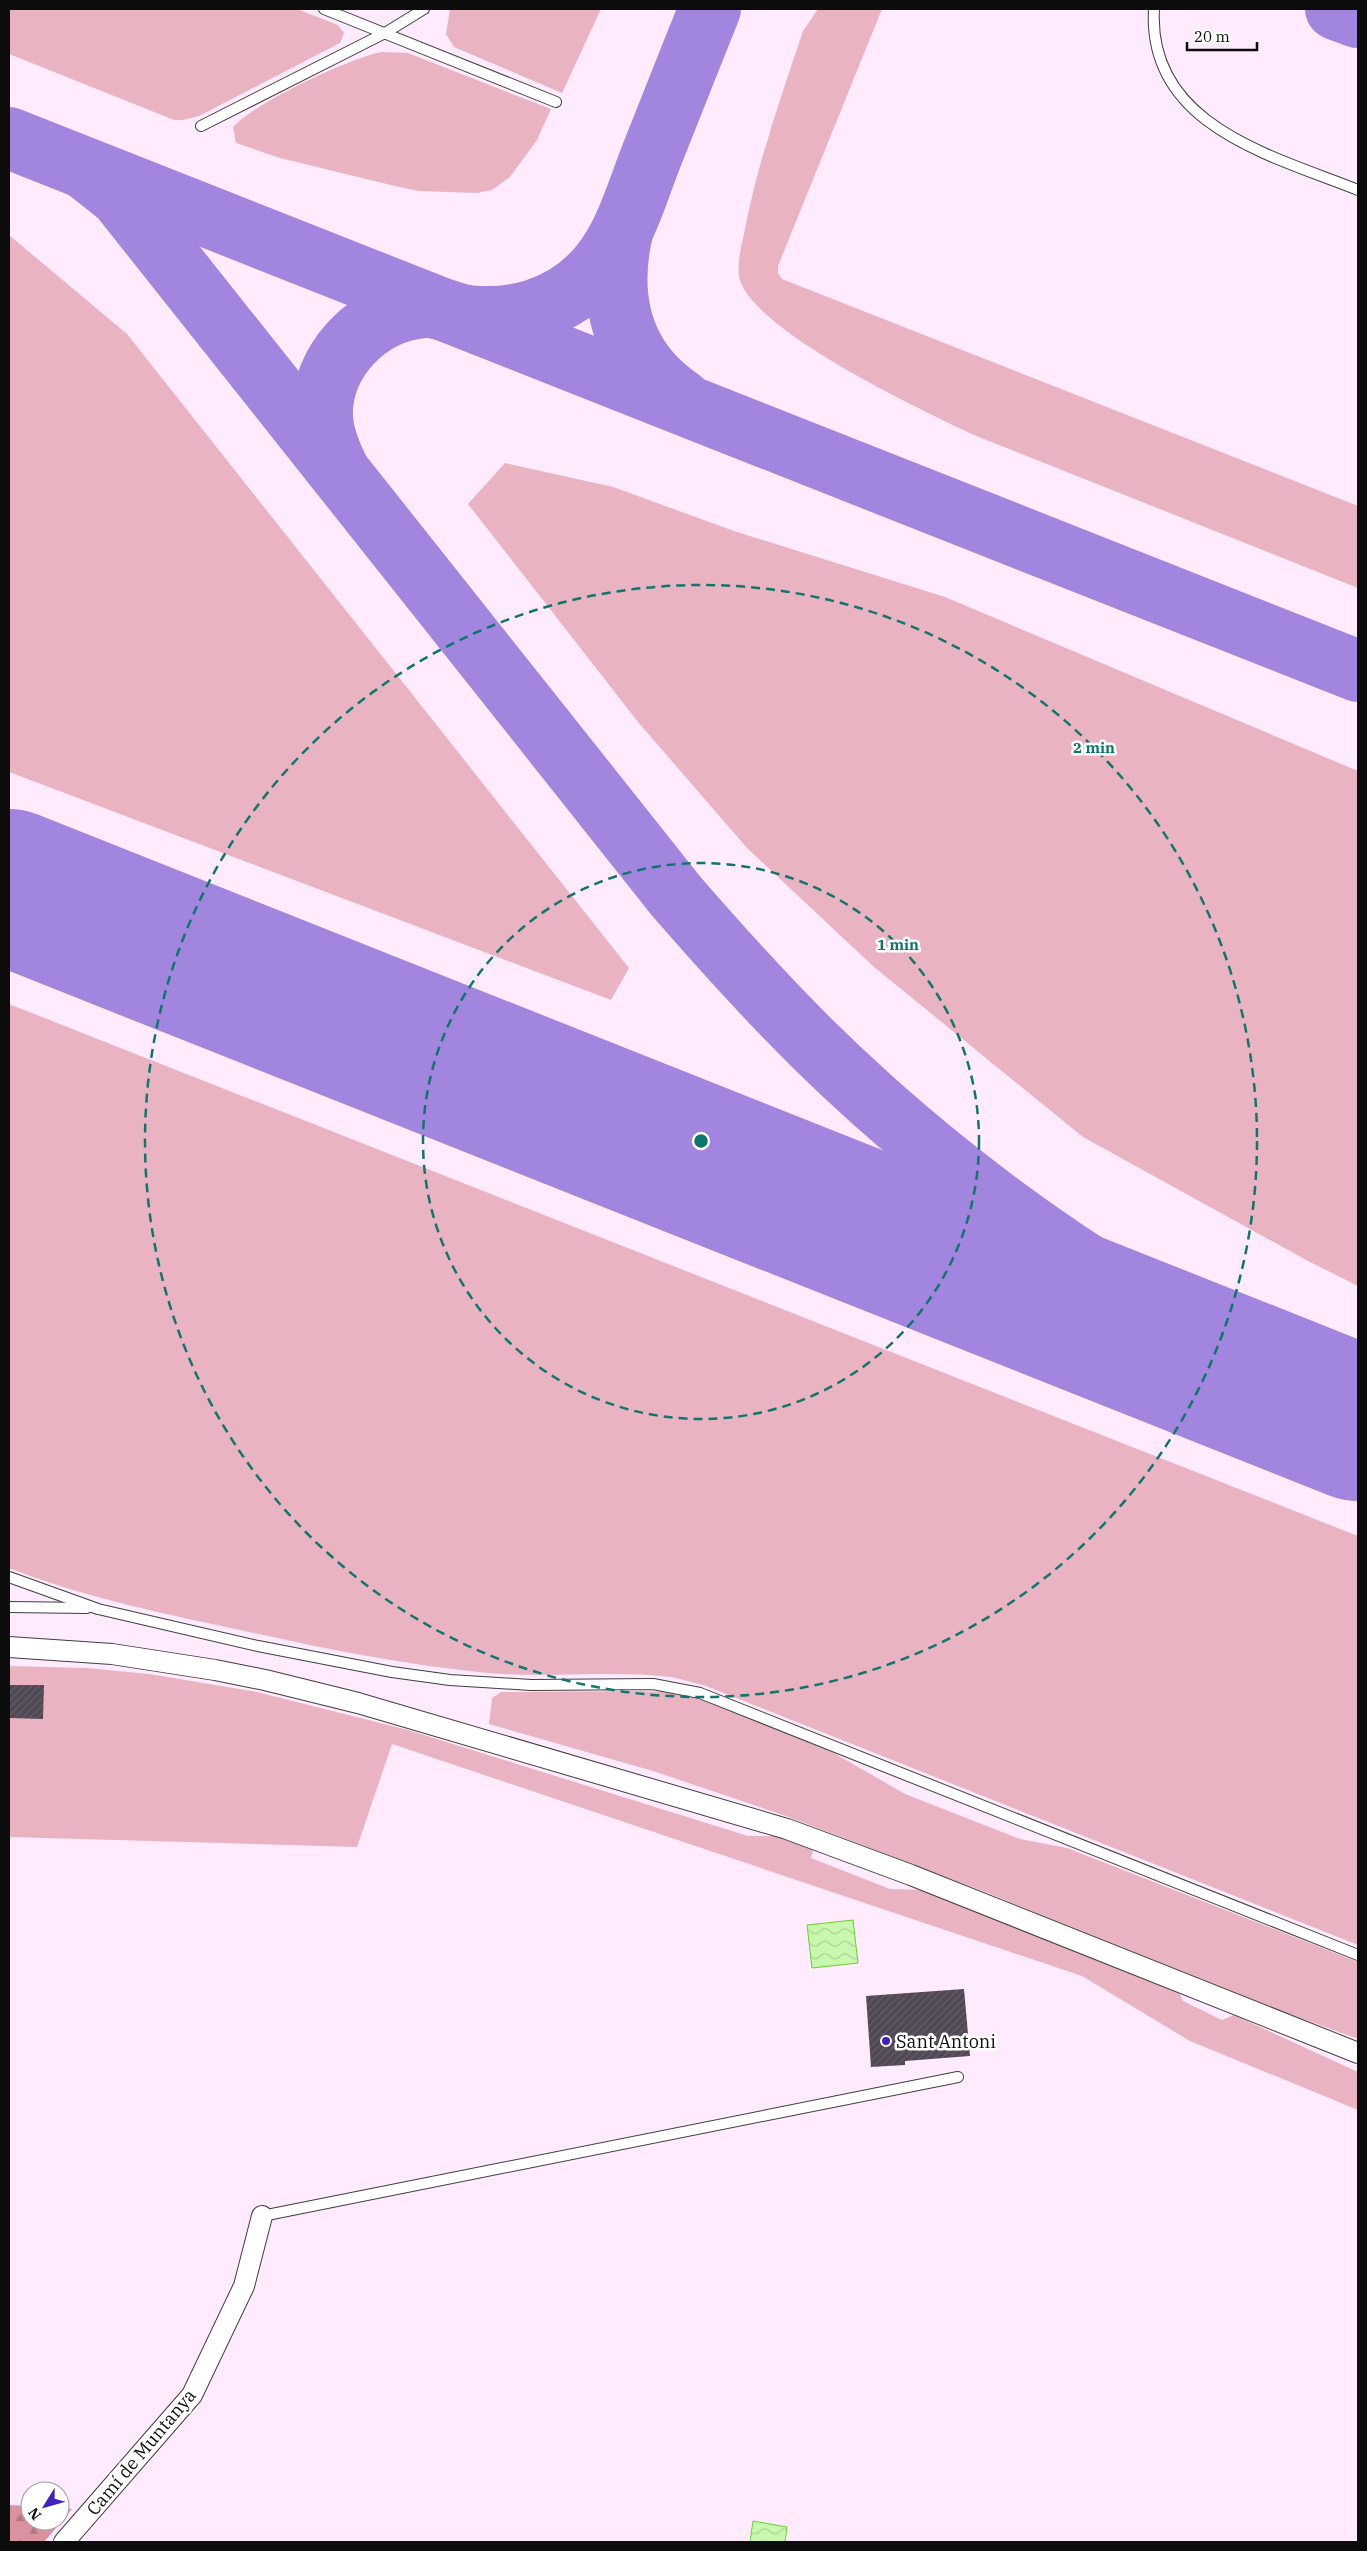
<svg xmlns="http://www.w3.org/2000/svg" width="1367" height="2551" viewBox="0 0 1367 2551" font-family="'IBM Plex Serif',serif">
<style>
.green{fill:#eab3c1}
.forest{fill:url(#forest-firs)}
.water{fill:url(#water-waves);stroke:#68d132}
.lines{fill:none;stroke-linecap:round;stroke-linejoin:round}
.taxiway{stroke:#a185df;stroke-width:62}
.runway{stroke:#a185df;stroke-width:156}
.building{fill:url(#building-hatch)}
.lane-casing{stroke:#3f3f3f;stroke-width:12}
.street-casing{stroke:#3f3f3f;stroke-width:22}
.lane{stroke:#fff;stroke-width:10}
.street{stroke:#fff;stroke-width:20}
.ring{fill:none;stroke:#0f766e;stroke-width:2.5;stroke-dasharray:9 6}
.poi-dot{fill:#4320c0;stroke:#fff;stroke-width:2}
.labels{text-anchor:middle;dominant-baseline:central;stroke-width:5;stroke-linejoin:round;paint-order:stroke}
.poi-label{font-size:18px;fill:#0c0c0c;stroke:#fff;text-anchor:start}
.street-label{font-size:18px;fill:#0c0c0c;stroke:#fff}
.centre{fill:#0f766e;stroke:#fff;stroke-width:2.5}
.ring-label{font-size:15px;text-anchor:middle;font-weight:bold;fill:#0f766e;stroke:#fff;stroke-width:5;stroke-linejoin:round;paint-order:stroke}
</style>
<defs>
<pattern id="forest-firs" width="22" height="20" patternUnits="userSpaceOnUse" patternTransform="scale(1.25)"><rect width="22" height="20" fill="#db92a0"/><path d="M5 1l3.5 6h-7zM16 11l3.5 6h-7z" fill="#b07681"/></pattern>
<pattern id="water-waves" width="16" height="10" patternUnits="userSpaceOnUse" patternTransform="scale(1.25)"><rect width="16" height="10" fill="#c8f8ae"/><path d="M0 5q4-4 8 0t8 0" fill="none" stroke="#abd394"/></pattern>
<pattern id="building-hatch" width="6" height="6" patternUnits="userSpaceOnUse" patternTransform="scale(1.25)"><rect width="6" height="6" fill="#504855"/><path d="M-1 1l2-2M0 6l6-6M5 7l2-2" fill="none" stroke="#645e68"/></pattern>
</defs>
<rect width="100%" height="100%" fill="#ffeafe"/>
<g class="green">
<polygon points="9,9 297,9 338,25 344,33 340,43 199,116 183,120 174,120 9,54"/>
<polygon points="450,9 601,9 562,93 454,47 446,34"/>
<path d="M818,9H882L778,266V273L782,279L1358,506V588L974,435C925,412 748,329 739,276C737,260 743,240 746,224C759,158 782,95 803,31Z"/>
<path d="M381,52L408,53L551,109L537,140L510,177L492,190L477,193L419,191L395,186L280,158L236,143L233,127C254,103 348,59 381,52Z"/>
<polygon points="9,235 127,334 629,968 611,1000 9,772"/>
<polygon points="505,463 613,487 734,531 945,597 1358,771 1358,1286 1308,1261 1083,1137 874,967 747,848 638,722 468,504"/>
<path d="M9,1004L1358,1536V1945L706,1686C694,1683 682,1679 670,1677C610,1670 549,1678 488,1673C402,1665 316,1647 231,1628C156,1612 80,1596 9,1568Z"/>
<polygon points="9,1666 87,1668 149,1674 257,1692 408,1730 748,1836 783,1836 814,1847 811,1858 890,1889 927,1890 1179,1992 1183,2001 1222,2020 1234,2015 1358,2072 1358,2110 1190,2041 1082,1976 392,1744 357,1847 9,1837"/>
<polygon points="639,1691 669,1692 705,1701 834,1753 905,1794 1020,1839 1067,1848 1358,1962 1358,2039 1178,1973 993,1895 786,1816 653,1771 489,1724 492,1698 501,1692"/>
</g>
<polygon class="forest" points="9,2505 30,2506 30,2521 60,2521 60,2508 72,2509 44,2542 9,2542"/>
<g class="water">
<polygon points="853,1920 858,1963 812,1968 807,1925"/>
<polygon points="753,2521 787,2527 785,2542 750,2542"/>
</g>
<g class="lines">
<g class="taxiway">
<polyline points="1336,9 1358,17"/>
<polyline points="9,138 1358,671"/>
<path d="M86,169L120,196L676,896C722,949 768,1000 818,1049C946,1174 1095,1280 1254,1362C1288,1380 1322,1400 1358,1415"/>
<path d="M622,232C607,299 621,360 681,400"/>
<path d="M338,469C330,453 323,436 322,418C320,361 368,311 424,307C439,306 454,314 468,316C512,321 558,309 590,277C623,245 635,198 651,157C671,107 690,58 710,9"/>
</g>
<polyline class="runway" points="9,887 1358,1423"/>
</g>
<g class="building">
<polygon points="9,1685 44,1685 43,1719 9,1718"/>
<polygon points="964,1989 970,2056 905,2061 905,2065 871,2067 866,1996"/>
</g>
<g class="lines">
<g class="lane-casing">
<g id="lane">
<polyline points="324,9 556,102"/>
<path d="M1154,9C1147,126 1273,156 1358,190"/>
<polyline points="201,126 385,33 424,9"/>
<polyline points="9,1577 98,1609 258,1646 392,1672 450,1680 531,1685 653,1684 700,1693 1358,1955"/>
<polyline points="9,1607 87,1608"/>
<polyline points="262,2216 958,2077"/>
</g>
</g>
<g class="street-casing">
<g id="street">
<polyline points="9,1647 112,1654 215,1670 265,1680 358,1703 787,1829 911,1875 1358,2053"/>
<polyline points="64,2542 192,2395 244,2286 262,2216"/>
</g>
</g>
<use href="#lane" class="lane"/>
<use href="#street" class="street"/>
</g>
<g class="ring">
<circle cx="701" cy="1141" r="278"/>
<circle cx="701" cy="1141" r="556"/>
</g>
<circle class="poi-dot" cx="886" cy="2041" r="5"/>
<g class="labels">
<g class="poi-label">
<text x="896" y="2041">Sant Antoni</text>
</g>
<g class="street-label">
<text transform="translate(141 2452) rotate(-50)">Camí de Muntanya</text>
</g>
</g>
<circle cx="701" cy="1141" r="8" class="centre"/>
<g class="ring-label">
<text x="1094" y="753">2 min</text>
<text x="898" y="950">1 min</text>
</g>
<rect width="1367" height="2551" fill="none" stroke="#0c0c0c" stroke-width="20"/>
<g transform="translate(45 2506) rotate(233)"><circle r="24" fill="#ffffff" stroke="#9e9e9e"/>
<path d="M0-4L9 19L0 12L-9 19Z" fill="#4320c0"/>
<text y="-8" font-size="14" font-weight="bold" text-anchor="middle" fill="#0c0c0c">N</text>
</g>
<path d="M1187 42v8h70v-8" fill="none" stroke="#0c0c0c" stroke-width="2.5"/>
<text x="1194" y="42" font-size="15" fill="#0c0c0c" stroke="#ffffff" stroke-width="4" paint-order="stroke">20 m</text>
</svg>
